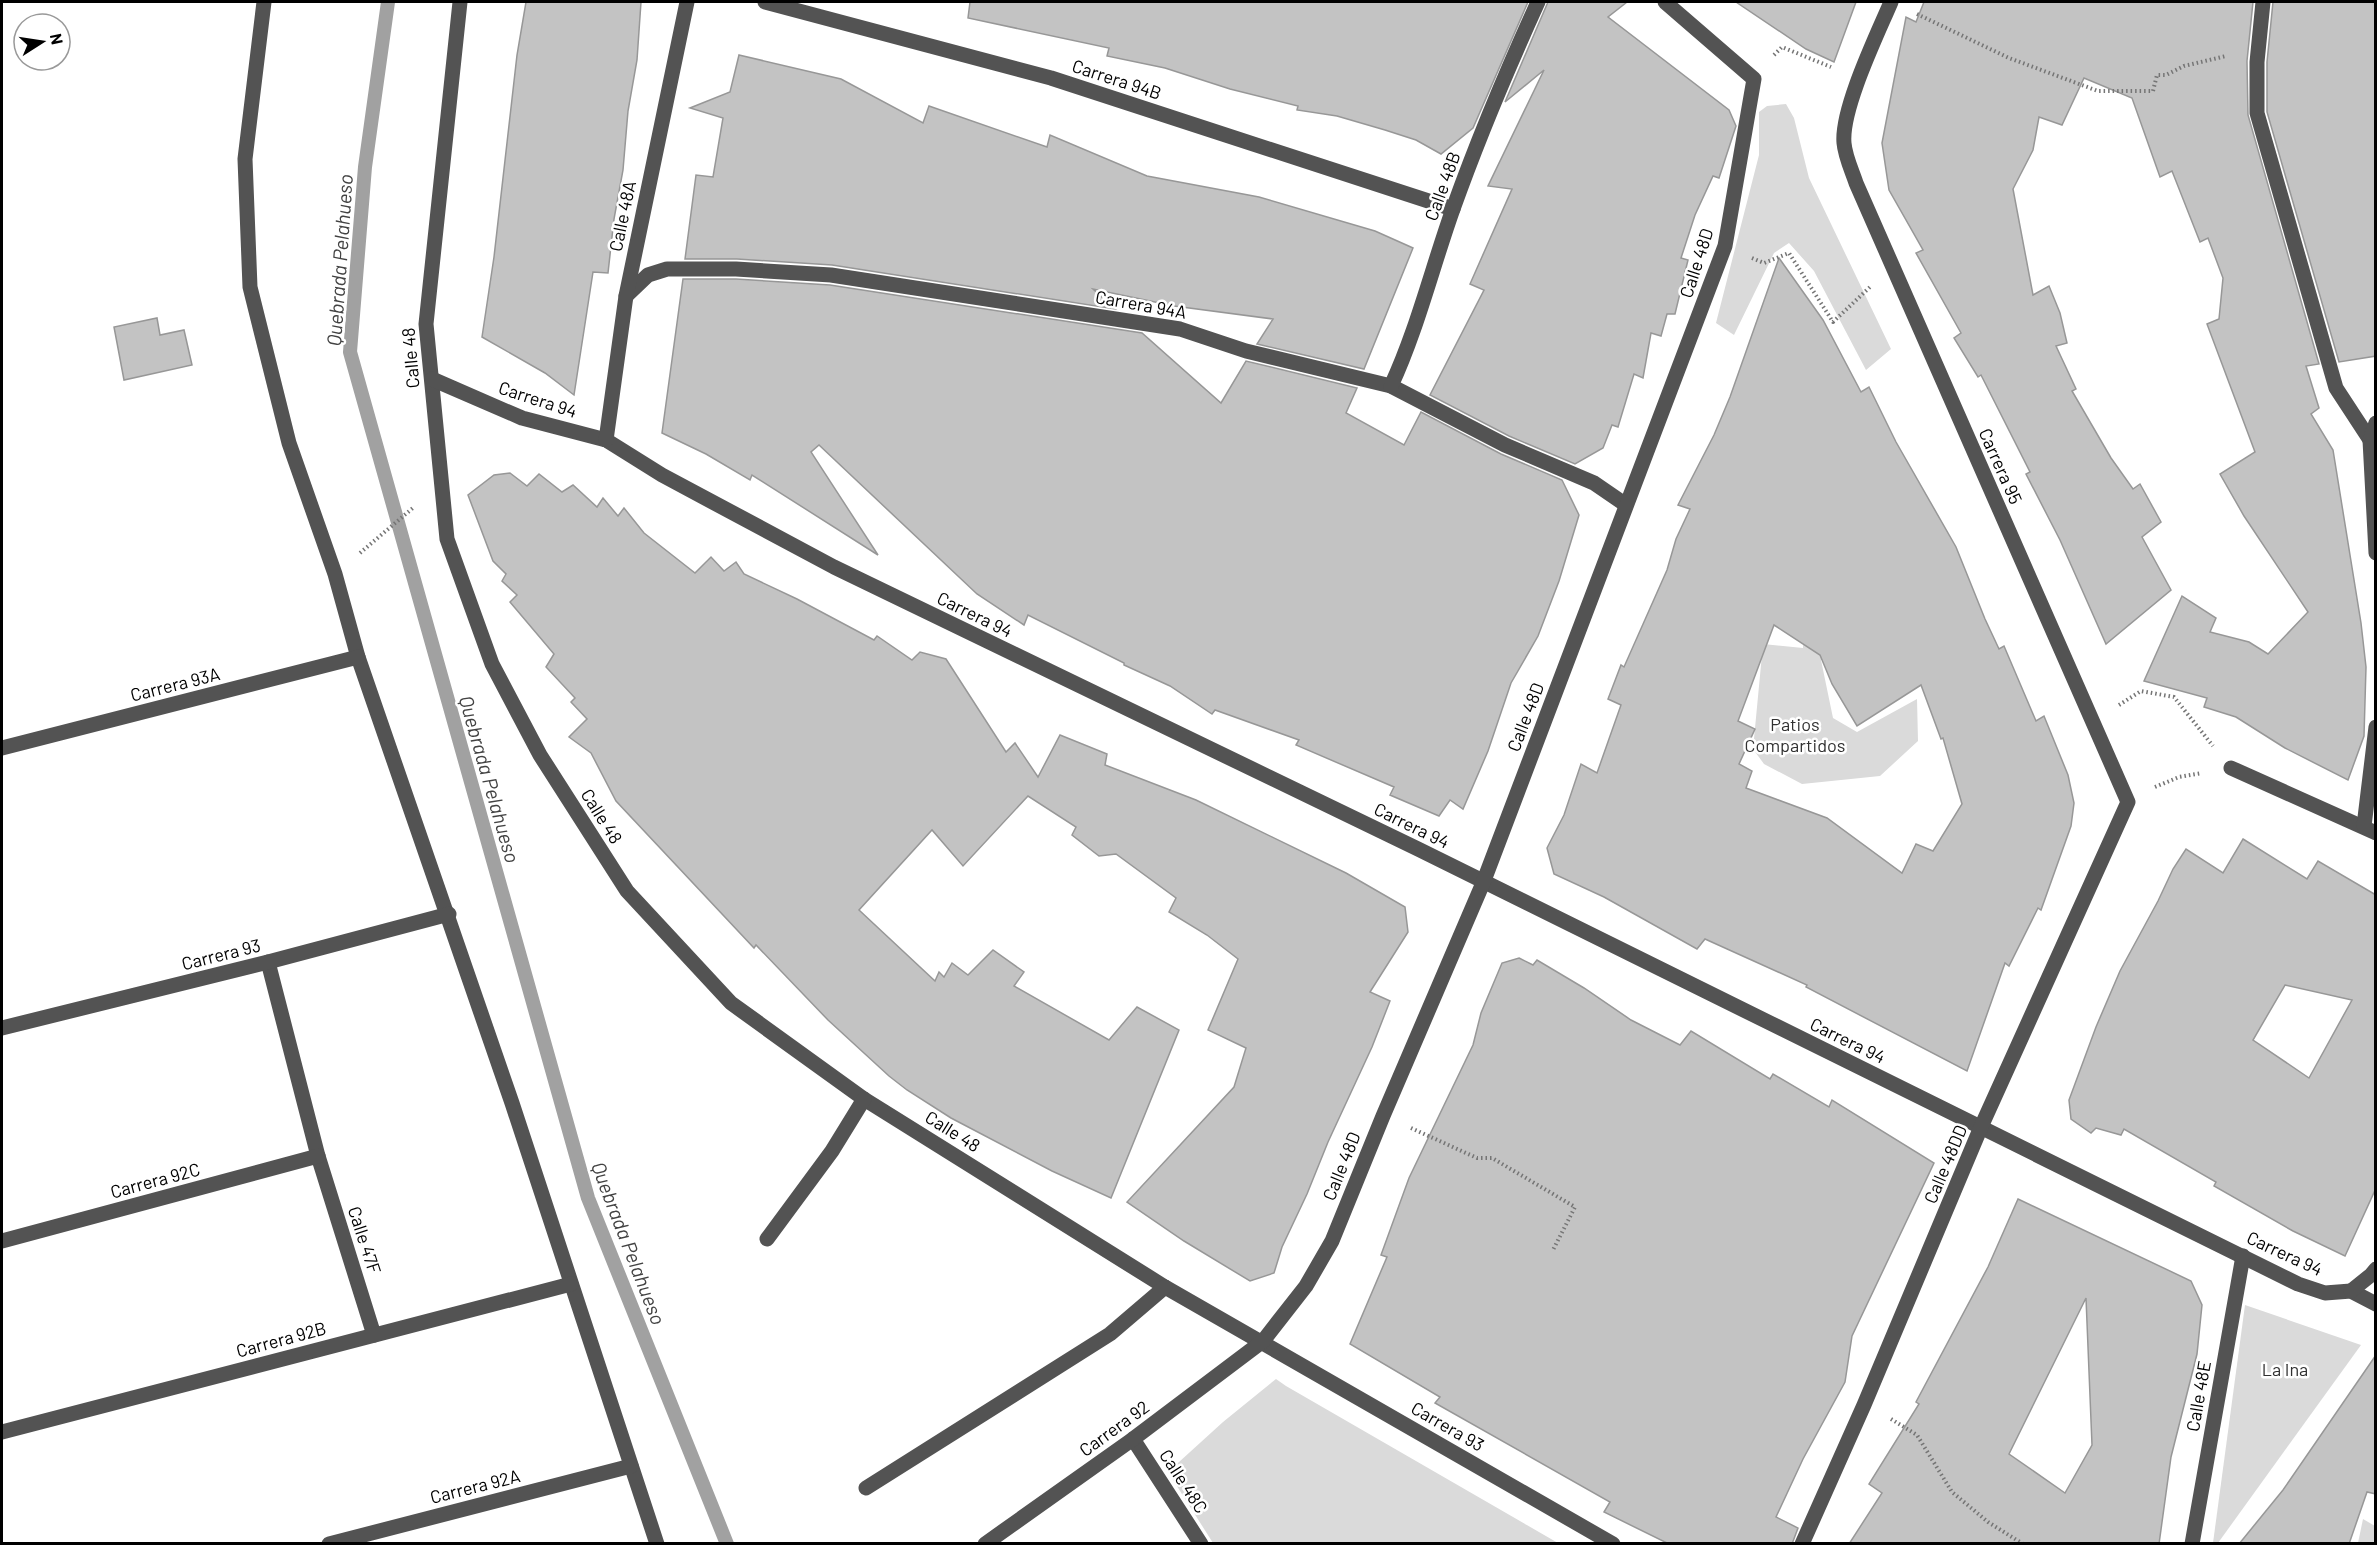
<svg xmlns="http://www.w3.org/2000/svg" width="2377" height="1545" viewBox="0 0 2377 1545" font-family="Barlow,sans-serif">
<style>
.green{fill:#dadada}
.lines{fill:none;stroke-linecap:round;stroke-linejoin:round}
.stream{stroke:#a1a1a1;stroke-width:14}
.building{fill:#c3c3c3;stroke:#979797;stroke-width:1.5;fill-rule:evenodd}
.path{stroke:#757575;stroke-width:4;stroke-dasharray:1.5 3;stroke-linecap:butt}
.minor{stroke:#535353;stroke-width:15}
.labels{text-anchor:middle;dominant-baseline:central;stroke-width:5;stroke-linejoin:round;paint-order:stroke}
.street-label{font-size:18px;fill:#000;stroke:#fff}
.park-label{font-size:18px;fill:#313131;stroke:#fff}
.water-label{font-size:20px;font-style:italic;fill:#424242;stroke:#fff}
</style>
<rect width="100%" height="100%" fill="#fff"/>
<g class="green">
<polygon points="1786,104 1794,118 1809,178 1891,349 1866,370 1814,271 1789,243 1774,253 1734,335 1716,323 1759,155 1759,112 1767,106"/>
<polygon points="1803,567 1856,626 1821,660 1833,718 1857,732 1917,699 1918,741 1880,776 1802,784 1764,764 1753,749 1763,644 1803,648"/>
<polygon points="2245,1305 2361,1345 2218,1543 2213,1543"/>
<polygon points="1276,1379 1286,1386 1558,1543 1213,1543 1168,1472 1223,1422"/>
<polygon points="2363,1519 2375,1526 2375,1543 2358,1543"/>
</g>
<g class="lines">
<polyline class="stream" points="388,2 365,167 350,352 588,1198 727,1544"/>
</g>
<g class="building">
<polygon points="526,2 641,2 637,60 628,111 623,170 614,219 608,273 593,272 574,395 545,373 482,337 494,257 517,55"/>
<polygon points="970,2 1528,2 1473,128 1441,154 1416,140 1385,130 1337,116 1297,110 1298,106 1230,89 1165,68 1107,56 1109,48 968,18"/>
<polygon points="1548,2 1627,2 1608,17 1729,110 1736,126 1719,178 1713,176 1695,215 1681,258 1688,260 1675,314 1667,314 1661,336 1651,333 1643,378 1634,374 1618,427 1612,425 1603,448 1575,464 1509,436 1430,395 1484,290 1470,284 1512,189 1488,186 1544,70 1505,102"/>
<polygon points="1736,2 1856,2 1834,62 1806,49"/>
<polygon points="1924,2 2253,2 2247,61 2248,115 2319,364 2306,366 2319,408 2311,414 2333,450 2361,623 2366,667 2364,736 2348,780 2285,748 2236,717 2204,707 2207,698 2144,681 2182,596 2216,618 2210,632 2249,642 2268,654 2308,612 2244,516 2220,474 2255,452 2207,324 2219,319 2223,278 2208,238 2200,242 2172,171 2160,177 2132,98 2084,78 2062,125 2039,117 2033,150 2013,189 2033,295 2049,286 2060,313 2067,343 2056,346 2076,389 2072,391 2111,458 2133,489 2140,484 2161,522 2142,537 2171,590 2106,644 2060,540 2026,474 2030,472 1981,375 1978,377 1954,338 1961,333 1916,253 1923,250 1889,190 1882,143 1906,17 1916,22"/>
<polygon points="2273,2 2376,2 2376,356 2339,362 2267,112 2267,62"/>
<polygon points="739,55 841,79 923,123 929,106 1047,147 1050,135 1147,176 1259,197 1375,231 1413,248 1364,369 1257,344 1273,319 1174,306 1093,289 1115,309 832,265 737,259 685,259 696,175 713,177 723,118 690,108 730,92"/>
<path d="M1779,258L1823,320L1861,392L1869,387L1896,442L1956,547L1985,619L1999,649L2004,646L2036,721L2044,716L2068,775L2074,803L2071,826L2041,910L2038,908L2009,966L2005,963L1967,1071L1806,987L1807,985L1705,939L1697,949L1604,897L1554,874L1547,848L1564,815L1581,764L1597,773L1621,705L1608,699L1621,665L1624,667L1667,570L1676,539L1690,509L1678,505L1714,435L1730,397ZM1774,625L1820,655L1832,684L1857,726L1921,685L1941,739L1943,738L1962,804L1933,851L1916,844L1902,873L1827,818L1746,788L1752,771L1739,764L1755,729L1738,721Z"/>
<polygon points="683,279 736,279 830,285 1142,333 1221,403 1246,361 1357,388 1346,413 1404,445 1421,412 1501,454 1562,480 1579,515 1559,581 1538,636 1511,683 1488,751 1463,809 1450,800 1439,816 1390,795 1394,787 1296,745 1299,740 1215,710 1212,714 1170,686 1124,665 1124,663 1028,615 1024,625 977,594 819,445 811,452 878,555 752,475 750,480 706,454 662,433"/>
<polygon points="157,318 160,335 184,330 192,365 124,380 114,327"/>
<polygon points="510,473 527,486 539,474 562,492 573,485 597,507 603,498 618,516 624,508 644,533 695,573 711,557 724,571 736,562 744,574 797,599 874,640 877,636 912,660 920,652 946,659 1006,752 1015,743 1038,777 1060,735 1107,754 1105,765 1196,800 1346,873 1405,907 1408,932 1370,992 1390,1001 1372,1047 1328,1142 1307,1194 1282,1247 1274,1273 1250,1281 1184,1241 1127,1202 1234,1087 1246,1048 1208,1030 1238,959 1207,935 1169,912 1176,898 1116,854 1099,856 1072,835 1076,827 1028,796 963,866 932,830 859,910 935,981 939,972 944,977 952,963 968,975 993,950 1024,972 1014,986 1109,1040 1137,1007 1179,1030 1111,1198 1052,1171 951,1118 907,1090 889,1076 828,1020 756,945 754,948 616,801 591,753 569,737 587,719 571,702 575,698 546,667 554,654 510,602 517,595 502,581 506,574 493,561 468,495 494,475"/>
<path d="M2243,839L2307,879L2318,861L2376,895V1188L2345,1256L2293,1231L2214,1186L2216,1182L2124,1129L2121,1135L2096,1128L2091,1133L2071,1119L2069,1100L2096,1027L2120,971L2158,901L2173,869L2186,849L2223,873ZM2285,985L2352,1000L2309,1078L2253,1040Z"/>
<polygon points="1519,958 1533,965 1537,960 1584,988 1631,1020 1680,1045 1691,1031 1770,1079 1773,1074 1829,1107 1832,1100 1934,1163 1852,1336 1845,1382 1803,1459 1776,1517 1798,1528 1792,1544 1669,1544 1604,1512 1610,1502 1435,1403 1440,1397 1350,1344 1387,1257 1381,1255 1409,1178 1473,1045 1481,1013 1502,963"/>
<path d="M2018,1199L2191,1281L2202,1305L2197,1354L2171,1457L2159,1544H1849L1882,1493L1869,1484L1919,1404L1916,1402L1988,1267ZM2086,1298L2092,1445L2065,1493L2009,1454Z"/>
<polygon points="2376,1355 2376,1494 2367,1492 2349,1544 2239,1544 2283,1490"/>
</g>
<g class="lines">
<g class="path">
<polyline points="1917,14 2009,58 2098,91 2153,91 2157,75 2166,75 2184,66 2226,56"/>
<polyline points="1774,55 1782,47 1831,67"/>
<polyline points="1752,258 1764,263 1789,253 1833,322 1870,287"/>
<polyline points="360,553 414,507"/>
<polyline points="2119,705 2141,691 2174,697 2213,746"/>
<polyline points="2155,787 2179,777 2202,773"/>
<polyline points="1411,1128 1477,1158 1492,1158 1575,1207 1553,1250"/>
<polyline points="1891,1419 1917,1435 1952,1492 1988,1522 2023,1544"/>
</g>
<g class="minor">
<polyline points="264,2 245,159 250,287 289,443 335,574 358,657 512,1103 657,1544"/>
<polyline points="460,2 426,324 447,539 492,664 540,755 627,891 731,1003 864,1099 1165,1287 1613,1544"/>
<polyline points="765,2 1051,78 1453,209"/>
<polyline points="2263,2 2257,62 2257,113 2336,388 2370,440"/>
<polyline points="626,296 648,275 667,269 736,269 831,275 1180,329 1246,351 1391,386 1505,445 1594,483 1626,505"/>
<polyline points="432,379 522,418 606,440 662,475 834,567 1418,849 2298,1284 2325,1293 2351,1291 2376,1304"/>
<path d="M1391,386C1417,330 1432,268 1453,209C1478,139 1507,70 1538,2"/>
<polyline points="2376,423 2370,440 2376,553"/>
<polyline points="606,440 626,296 687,2"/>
<polyline points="2,748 358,657"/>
<polyline points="2231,768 2376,833"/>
<polyline points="2364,826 2376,727"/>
<polyline points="268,962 318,1156 374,1335"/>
<polyline points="2,1028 268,962 449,914"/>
<polyline points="767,1239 832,1151 864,1099"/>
<polyline points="2,1241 318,1156"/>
<polyline points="2351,1291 2371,1275 2376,1269"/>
<polyline points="2,1432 571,1284"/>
<polyline points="1133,1439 1201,1544"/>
<polyline points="866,1488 1110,1334 1165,1287"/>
<polyline points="329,1544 631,1466"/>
<polyline points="985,1544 1133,1439 1263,1341 1306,1286 1332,1241 1383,1116 1483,883 1725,246 1754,79 1665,2"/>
<path d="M1802,1544L1864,1405L1981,1127L2128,802L1856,183C1852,171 1845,156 1844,143C1841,109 1877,35 1891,2"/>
<polyline points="2192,1544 2243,1256"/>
</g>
</g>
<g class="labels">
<g class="street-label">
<text transform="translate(1117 79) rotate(18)">Carrera 94B</text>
<text transform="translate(1442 186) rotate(-70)">Calle 48B</text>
<text transform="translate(622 216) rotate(-78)">Calle 48A</text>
<text transform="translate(1696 263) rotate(-72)">Calle 48D</text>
<text transform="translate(1141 304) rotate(10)">Carrera 94A</text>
<text transform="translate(410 358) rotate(-95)">Calle 48</text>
<text transform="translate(538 399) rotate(18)">Carrera 94</text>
<text transform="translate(2001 466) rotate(66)">Carrera 95</text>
<text transform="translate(975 614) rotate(26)">Carrera 94</text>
<text transform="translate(175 684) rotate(-14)">Carrera 93A</text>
<text transform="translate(1525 717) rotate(-69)">Calle 48D</text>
<text transform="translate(602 816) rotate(58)">Calle 48</text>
<text transform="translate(1412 825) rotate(26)">Carrera 94</text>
<text transform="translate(221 954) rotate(-14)">Carrera 93</text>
<text transform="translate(1848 1040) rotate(26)">Carrera 94</text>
<text transform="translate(953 1131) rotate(32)">Calle 48</text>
<text transform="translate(1945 1164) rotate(-67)">Calle 48DD</text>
<text transform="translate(1341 1166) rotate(-68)">Calle 48D</text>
<text transform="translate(155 1180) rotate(-15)">Carrera 92C</text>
<text transform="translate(365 1240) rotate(72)">Calle 47F</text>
<text transform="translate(2285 1253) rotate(25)">Carrera 94</text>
<text transform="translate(281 1339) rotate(-15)">Carrera 92B</text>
<text transform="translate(2198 1396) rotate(-80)">Calle 48E</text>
<text transform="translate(1448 1426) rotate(30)">Carrera 93</text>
<text transform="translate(1114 1428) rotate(-36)">Carrera 92</text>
<text transform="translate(1184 1481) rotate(57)">Calle 48C</text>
<text transform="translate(475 1486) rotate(-14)">Carrera 92A</text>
</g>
<g class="park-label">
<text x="1795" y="724">Patios<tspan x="1795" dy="21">Compartidos</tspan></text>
<text x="2285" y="1369">La Ina</text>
</g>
<g class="water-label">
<text transform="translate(339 260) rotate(-86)">Quebrada Pelahueso</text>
<text transform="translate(490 779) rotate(74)">Quebrada Pelahueso</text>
<text transform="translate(629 1243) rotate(69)">Quebrada Pelahueso</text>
</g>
</g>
<rect width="2377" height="1545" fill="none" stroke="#000000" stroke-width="6"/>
<g transform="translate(42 42) rotate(78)"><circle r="28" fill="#ffffff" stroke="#999999" stroke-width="1.5"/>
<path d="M0-4.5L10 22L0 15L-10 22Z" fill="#000000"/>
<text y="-9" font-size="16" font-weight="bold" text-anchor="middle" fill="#000000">N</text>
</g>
</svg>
